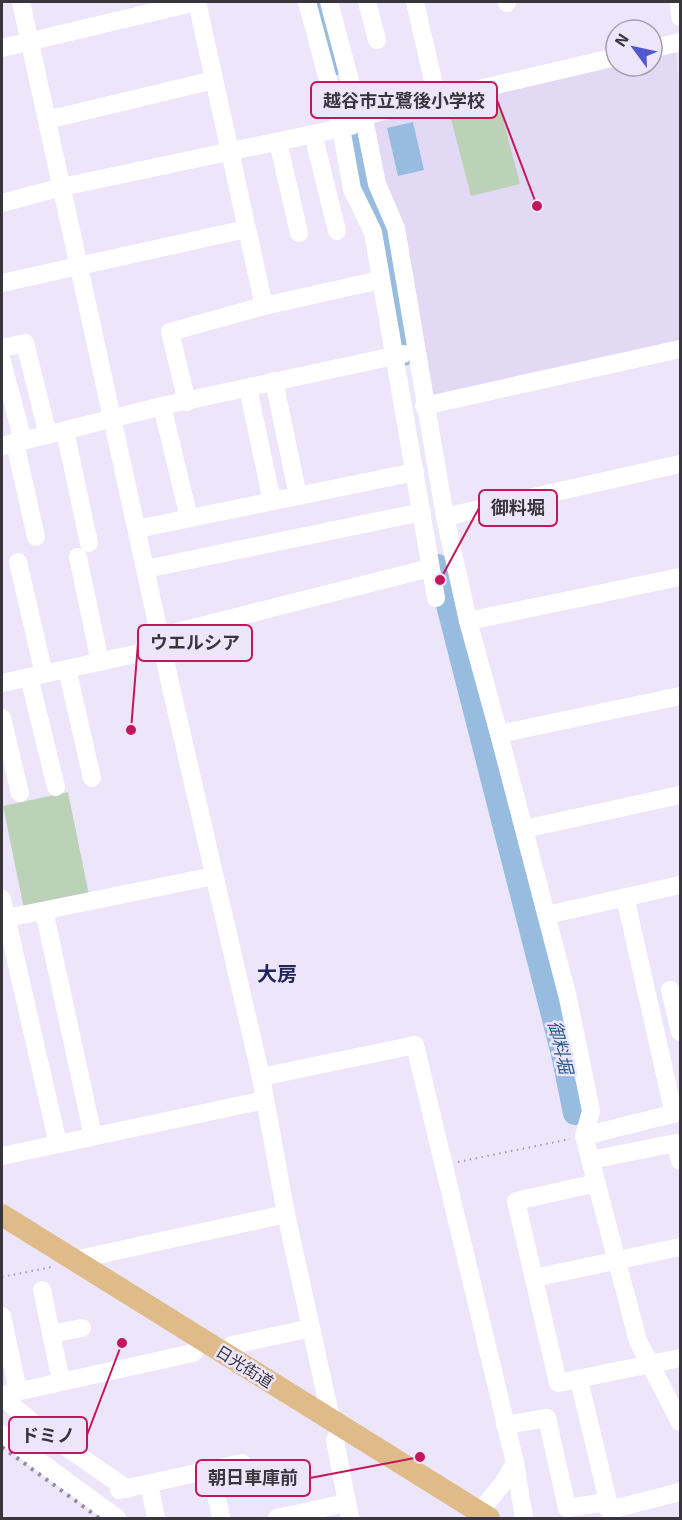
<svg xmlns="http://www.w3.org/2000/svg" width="682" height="1520" viewBox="0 0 682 1520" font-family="'Exo 2','Noto Sans JP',sans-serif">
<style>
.built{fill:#e2d9f4}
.green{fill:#bbd2b8}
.water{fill:#97bcdf}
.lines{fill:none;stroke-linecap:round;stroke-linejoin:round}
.river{stroke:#97bcdf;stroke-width:24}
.path{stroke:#a29dac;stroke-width:2;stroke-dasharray:1.5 4.5;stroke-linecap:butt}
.minor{stroke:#fff;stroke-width:18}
.major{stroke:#dfbb89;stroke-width:22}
.rail{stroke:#938e9c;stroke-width:4;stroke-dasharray:3 6;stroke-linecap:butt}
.labels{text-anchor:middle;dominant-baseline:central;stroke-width:5;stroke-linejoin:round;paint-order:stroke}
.street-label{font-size:16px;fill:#38353d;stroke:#ede6fa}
.water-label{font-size:18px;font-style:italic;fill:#255b89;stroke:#ede6fa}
.quarter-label{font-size:20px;font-weight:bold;fill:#22255e;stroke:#ede6fa}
.leader{fill:none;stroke:#c2185b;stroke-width:2}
.callout-dot{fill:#c2185b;stroke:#ede6fa;stroke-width:2}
.callout{fill:#ede6fa;stroke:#c2185b;stroke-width:2}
.callout-label{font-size:18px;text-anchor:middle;font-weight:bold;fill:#38353d}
</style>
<rect width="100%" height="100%" fill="#ede6fa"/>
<polygon class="built" points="676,52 680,96 680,341 432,397 371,120 616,66 652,66 652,57"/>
<g class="green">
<polygon points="499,103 520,184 471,196 450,115"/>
<polygon points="68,792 89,895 24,909 3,806"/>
</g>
<polygon class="water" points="413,122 424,170 398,176 387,128"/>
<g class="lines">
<g class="river">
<polyline points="318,2 332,64"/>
<polyline points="345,118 365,195 384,233 403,354"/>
<polyline points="438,566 563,1054 575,1113"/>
</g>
<g class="path">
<polyline points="458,1162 570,1139"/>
<polyline points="2,1277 52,1267"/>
</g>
<g class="minor">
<polyline points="21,2 172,692 261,1077 286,1214 331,1419"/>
<polyline points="197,2 264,306"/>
<polyline points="307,2 341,128 352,189 373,232 436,598"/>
<polyline points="329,2 350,81 364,119 377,184 396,228 445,517 468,621 499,734 680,696"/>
<polyline points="367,2 377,40"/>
<polyline points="415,2 437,98"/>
<polyline points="507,2 507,3"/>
<polyline points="679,2 680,17"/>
<polyline points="2,48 196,2"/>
<polyline points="652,49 680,42"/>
<polyline points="363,116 616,57"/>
<polyline points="47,120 214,80"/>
<polyline points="313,134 337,231"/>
<polyline points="278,142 299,233"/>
<polyline points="2,203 62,187 351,126"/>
<polyline points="2,283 246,229"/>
<polyline points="2,348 25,343 48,435"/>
<polyline points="2,361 23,441"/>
<polyline points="274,381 298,496"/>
<polyline points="249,393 272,501"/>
<polyline points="187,402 170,332 264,306 380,280"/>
<polyline points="162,406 189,518"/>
<polyline points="424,406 680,349"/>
<polyline points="65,431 89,543"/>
<polyline points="15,443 36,537"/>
<polyline points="2,446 162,406 403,354"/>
<polyline points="445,517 680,464"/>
<polyline points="137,529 415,472"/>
<polyline points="78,557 100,662"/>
<polyline points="18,562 44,674"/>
<polyline points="146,569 422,512"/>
<polyline points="468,621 680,577"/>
<polyline points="161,636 430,568"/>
<polyline points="67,669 92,778"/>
<polyline points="29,677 56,787"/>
<polyline points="2,683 163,648"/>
<polyline points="2,718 20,793"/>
<polyline points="499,734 568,998 591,1111 584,1136 638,1341 680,1422"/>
<polyline points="524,829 680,795"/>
<polyline points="625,897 674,1114"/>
<polyline points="2,899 58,1144"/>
<polyline points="44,911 93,1136"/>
<polyline points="547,915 680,885"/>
<polyline points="2,919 214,876"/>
<polyline points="670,990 680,1032"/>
<polyline points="261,1077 415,1045 515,1463 524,1518"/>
<polyline points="584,1136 680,1112"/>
<polyline points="2,1156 265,1100"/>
<polyline points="591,1160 676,1143 680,1161"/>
<polyline points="597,1183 516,1201 558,1383 680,1358"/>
<polyline points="74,1260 286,1214"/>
<polyline points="534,1278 680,1247"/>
<polyline points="42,1290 61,1381"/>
<polyline points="2,1316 18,1391"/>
<polyline points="51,1334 82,1328"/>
<polyline points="226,1354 232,1345 311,1328"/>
<polyline points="579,1380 612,1518"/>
<polyline points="2,1395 193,1353 203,1340"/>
<polyline points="2,1397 39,1428 127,1489"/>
<polyline points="505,1425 547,1418 567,1508 607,1502"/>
<polyline points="342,1426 335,1440 350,1518"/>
<polyline points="2,1434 117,1518"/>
<polyline points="211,1469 221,1518"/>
<polyline points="149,1484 156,1518"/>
<polyline points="119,1490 242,1463"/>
<polyline points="609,1510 680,1492"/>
<polyline points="479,1513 506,1479 515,1463"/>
<polyline points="277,1518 346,1503"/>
</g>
<polyline class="major" points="2,1215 489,1518"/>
<polyline class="rail" points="2,1447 99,1518"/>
</g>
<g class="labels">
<g class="street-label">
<text transform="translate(245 1366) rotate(32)">日光街道</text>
</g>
<g class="water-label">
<text transform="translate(561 1047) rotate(77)">御料堀</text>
</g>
<g class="quarter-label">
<text x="277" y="973">大房</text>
</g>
</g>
<path class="leader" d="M537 206L497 100M440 580L479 508M131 730L138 643M122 1343L87 1435M420 1457L310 1478"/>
<g class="callout-dot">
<circle cx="537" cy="206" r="6"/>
<circle cx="440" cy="580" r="6"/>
<circle cx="131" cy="730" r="6"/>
<circle cx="122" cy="1343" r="6"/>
<circle cx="420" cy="1457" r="6"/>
</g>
<g class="callout">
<rect x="311" y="82" width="186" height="36" rx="6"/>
<rect x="479" y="490" width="78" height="36" rx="6"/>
<rect x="138" y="625" width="114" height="36" rx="6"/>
<rect x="9" y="1417" width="78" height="36" rx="6"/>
<rect x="196" y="1460" width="114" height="36" rx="6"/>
</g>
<g class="callout-label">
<text x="404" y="107">越谷市立鷺後小学校</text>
<text x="518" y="514">御料堀</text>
<text x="195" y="649">ウエルシア</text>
<text x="48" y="1442">ドミノ</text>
<text x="253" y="1484">朝日車庫前</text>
</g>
<rect width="682" height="1520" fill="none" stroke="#38353d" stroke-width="6"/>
<g transform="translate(634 48) rotate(303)"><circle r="28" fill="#ede6fa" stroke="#a59fae" stroke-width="1.5"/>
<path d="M0-4.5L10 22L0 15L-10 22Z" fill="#5259d0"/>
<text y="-9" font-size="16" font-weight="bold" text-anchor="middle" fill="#38353d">N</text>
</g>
</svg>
